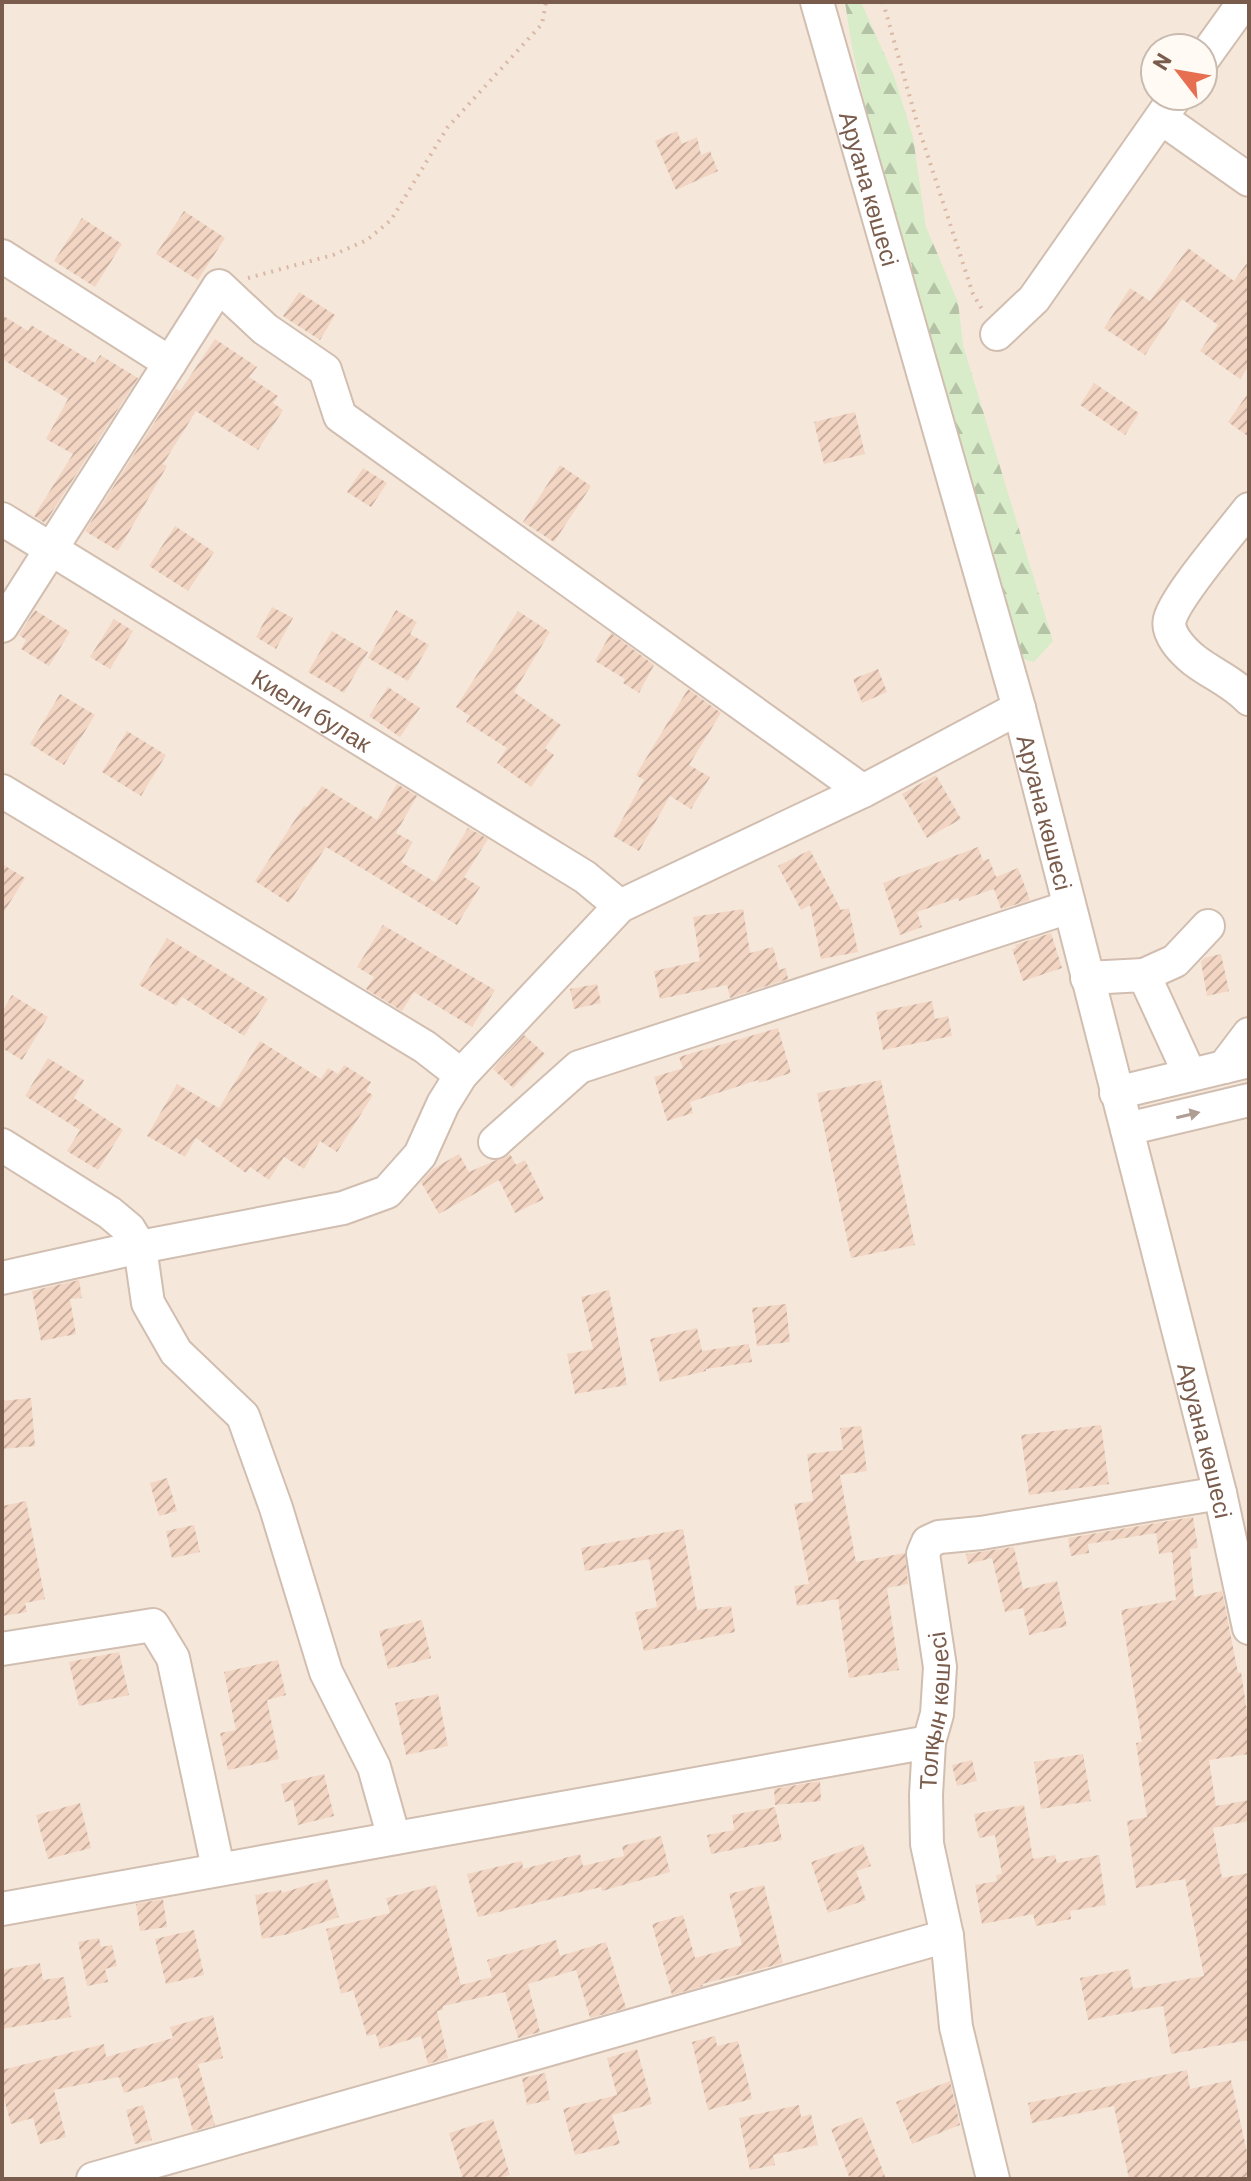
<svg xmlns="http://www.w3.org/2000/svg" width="1251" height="2181" viewBox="0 0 1251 2181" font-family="Barlow,sans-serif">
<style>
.residential{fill:#f5e8da;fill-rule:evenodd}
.forest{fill:url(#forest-firs)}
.building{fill:url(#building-hatch)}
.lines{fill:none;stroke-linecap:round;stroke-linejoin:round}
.minor-casing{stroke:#d1beb0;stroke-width:36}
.path{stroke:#d9b8a5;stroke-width:4;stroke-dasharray:2 6;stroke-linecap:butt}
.minor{stroke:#fff;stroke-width:32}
.oneway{fill:#af9d94}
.labels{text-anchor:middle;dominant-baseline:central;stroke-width:8;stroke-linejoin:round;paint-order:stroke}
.street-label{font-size:24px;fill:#7a5c4d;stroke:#fffaf3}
</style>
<defs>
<pattern id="forest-firs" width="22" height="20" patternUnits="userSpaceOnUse" patternTransform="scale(2)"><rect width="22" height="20" fill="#d8ecc9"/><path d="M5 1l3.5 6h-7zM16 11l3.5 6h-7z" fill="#b4c2a5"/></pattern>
<pattern id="building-hatch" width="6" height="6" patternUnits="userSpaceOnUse" patternTransform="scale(2)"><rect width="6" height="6" fill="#f3d5c3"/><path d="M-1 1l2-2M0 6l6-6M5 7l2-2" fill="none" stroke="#cab0a1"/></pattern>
</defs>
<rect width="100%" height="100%" fill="#fdf6ec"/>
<path class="residential" d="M2,2H1249V2179H2ZM1155,48H1203V96H1155Z"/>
<polygon class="forest" points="845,2 861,2 894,76 913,137 926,227 958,302 963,345 1053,641 1034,662 1012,656 909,280 912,265 898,250 852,48"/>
<g class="building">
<polygon points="677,131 682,144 697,137 701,155 710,151 718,171 676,190 655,141"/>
<polygon points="184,211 225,238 198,280 156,254"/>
<polygon points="82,218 122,244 95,287 54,261"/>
<polygon points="1188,248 1234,281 1249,260 1249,366 1240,379 1200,351 1218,325 1182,299 1145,355 1104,328 1130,288 1150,301"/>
<polygon points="299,292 335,315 320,340 283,316"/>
<polygon points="2,315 28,331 31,325 95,363 100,355 138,378 45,523 34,516 73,454 46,439 68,399 2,359"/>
<polygon points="215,339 257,367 249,377 278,396 273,403 283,410 258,450 196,411 163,464 167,466 118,551 85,531 176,389 180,391"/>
<polygon points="1094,383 1139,413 1125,435 1080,405"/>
<polygon points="1249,392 1249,437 1228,422"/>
<polygon points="855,412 865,454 824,464 814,422"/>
<polygon points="560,465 591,486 554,542 523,522"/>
<polygon points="363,468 387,483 371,507 347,492"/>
<polygon points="175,526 214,552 188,591 149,566"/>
<polygon points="272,607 293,618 276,649 256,637"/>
<polygon points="35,610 70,632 49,666 21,649 26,640 19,635"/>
<polygon points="396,610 417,622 410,634 429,645 408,681 368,658"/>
<polygon points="518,611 550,632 514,692 561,725 545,748 554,755 531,787 497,763 507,748 466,722 470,716 456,707"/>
<polygon points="114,619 133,631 110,669 90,657"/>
<polygon points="332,631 368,652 344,693 308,672"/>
<polygon points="611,633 654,665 639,693 623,683 625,679 595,661"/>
<polygon points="878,669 887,692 862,703 853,679"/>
<polygon points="388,687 420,708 400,737 369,716"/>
<polygon points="688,689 721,713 689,765 710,777 691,809 670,796 639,851 613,836 644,780 636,775"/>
<polygon points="60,694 95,715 64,765 30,744"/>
<polygon points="127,731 166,755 141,796 102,772"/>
<polygon points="936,775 961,819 927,838 902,794"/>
<polygon points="397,784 417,796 396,833 413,842 401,862 435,882 468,828 488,839 464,877 480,887 457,925 326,847 289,903 255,881 304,806 307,807 322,786 377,820"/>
<polygon points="978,847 983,861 989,859 996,877 1018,868 1030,900 1001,909 994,889 959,901 958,898 917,912 922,927 900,935 883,883"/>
<polygon points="810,850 841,910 849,908 858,952 821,959 810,905 801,910 778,866"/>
<polygon points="2,864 25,878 2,915"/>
<polygon points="743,909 750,953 773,947 779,970 786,968 788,979 730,998 727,985 660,999 654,971 700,961 693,917"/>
<polygon points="383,925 495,990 472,1027 414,992 402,1011 366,989 374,977 357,967"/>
<polygon points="1051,933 1062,968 1023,981 1012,949 1016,948 1015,945"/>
<polygon points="167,938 268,999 244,1036 182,997 176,1006 139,985"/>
<polygon points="1221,954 1229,991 1207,996 1201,962 1204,958"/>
<polygon points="597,984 601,1003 574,1009 570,989"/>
<polygon points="12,995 48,1017 22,1060 2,1048 2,1012"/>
<polygon points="932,1001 935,1019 948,1016 952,1036 883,1050 876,1012"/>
<polygon points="778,1028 791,1073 759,1083 758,1080 690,1102 693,1113 667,1121 654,1077 683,1068 679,1057"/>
<polygon points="524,1035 545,1054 513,1088 493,1069"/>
<polygon points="260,1041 321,1079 328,1068 338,1074 344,1065 371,1082 366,1091 373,1095 337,1152 320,1141 304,1169 284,1157 269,1180 250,1167 246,1173 196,1138 185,1157 147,1136 177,1084 219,1108"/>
<polygon points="48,1058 84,1080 74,1098 123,1130 98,1170 67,1151 80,1130 25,1096"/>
<polygon points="881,1080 915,1245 851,1258 817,1093"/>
<polygon points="459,1154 469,1172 510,1154 516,1165 525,1160 544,1199 515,1213 499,1180 439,1214 421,1182 433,1169"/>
<polygon points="79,1280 82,1298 70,1299 76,1334 41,1341 32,1291"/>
<polygon points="609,1290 627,1385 575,1394 567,1354 593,1349 581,1297"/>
<polygon points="786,1304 790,1342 757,1346 752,1308"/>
<polygon points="697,1328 702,1351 749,1344 752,1362 706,1369 706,1371 660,1382 650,1339"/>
<polygon points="31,1398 35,1446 2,1449 2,1401"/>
<polygon points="1101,1425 1109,1484 1029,1495 1021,1435"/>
<polygon points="861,1426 867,1471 840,1475 856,1562 905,1553 908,1584 887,1588 899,1670 849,1678 838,1599 797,1606 794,1586 809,1584 794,1504 813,1501 807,1454 843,1450 840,1428"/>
<polygon points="167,1478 177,1511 159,1516 150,1483"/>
<polygon points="26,1501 45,1599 25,1603 27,1612 2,1616 2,1506"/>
<polygon points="1193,1517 1198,1548 1190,1549 1194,1597 1222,1591 1238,1673 1241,1672 1249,1725 1249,1754 1209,1760 1216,1806 1249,1800 1249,1821 1213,1828 1222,1878 1249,1873 1249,2040 1171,2054 1163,2006 1088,2020 1080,1978 1129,1969 1133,1989 1204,1976 1185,1879 1136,1888 1127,1821 1147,1817 1136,1743 1142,1742 1121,1610 1176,1600 1172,1552 1159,1554 1156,1533 1088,1544 1089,1553 1071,1556 1068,1538"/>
<polygon points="194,1525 200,1552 172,1558 166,1531"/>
<polygon points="683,1529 697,1610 731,1606 735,1632 644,1651 635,1612 657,1607 649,1559 585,1571 581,1548"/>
<polygon points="1014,1547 1023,1589 1057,1581 1067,1626 1029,1635 1023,1608 1005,1612 992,1558 968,1564 966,1554"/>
<polygon points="422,1620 431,1658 388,1669 379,1631"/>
<polygon points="119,1652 129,1695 79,1706 69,1662"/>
<polygon points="278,1660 286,1695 267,1700 279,1759 228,1770 220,1733 236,1730 224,1672"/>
<polygon points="438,1694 448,1746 406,1755 395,1703"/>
<polygon points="1083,1754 1091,1801 1041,1809 1034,1762"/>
<polygon points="972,1760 977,1781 957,1786 952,1765"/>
<polygon points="324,1774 334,1816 298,1825 293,1800 285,1802 281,1784"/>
<polygon points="820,1781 821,1801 775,1805 774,1789"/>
<polygon points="80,1803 91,1848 48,1859 36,1815"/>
<polygon points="1024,1805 1033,1859 1055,1855 1057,1863 1099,1855 1106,1905 1070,1911 1071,1919 1036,1926 1033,1914 982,1924 975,1885 997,1881 996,1875 1002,1874 995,1835 979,1838 974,1814"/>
<polygon points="775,1807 782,1840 711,1854 707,1835 734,1830 732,1815"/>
<polygon points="661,1836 670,1872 602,1891 601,1887 478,1917 467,1874 522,1861 523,1869 580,1854 583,1866 624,1856 622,1846"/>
<polygon points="863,1844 871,1866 856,1871 866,1900 828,1913 811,1862"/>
<polygon points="327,1879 339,1917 289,1934 262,1939 255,1895 281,1890 282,1893"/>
<polygon points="436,1885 461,1985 492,1977 487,1960 556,1940 560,1956 606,1942 626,2008 590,2018 576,1970 528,1984 540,2032 518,2038 505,1992 443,2006 443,2010 437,2011 448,2058 428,2064 421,2036 380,2049 376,2034 367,2036 353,1990 341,1994 326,1929 390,1913 386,1898"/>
<polygon points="764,1885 783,1963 702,1984 703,1986 672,1995 652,1924 683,1915 695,1958 742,1945 729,1894"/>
<polygon points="163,1899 167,1927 140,1931 136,1904"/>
<polygon points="194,1930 204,1975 166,1984 155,1939"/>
<polygon points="99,1938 101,1947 112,1945 117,1966 105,1969 108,1982 87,1986 78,1942"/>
<polygon points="40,1963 43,1980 64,1977 71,2017 2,2029 2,1970"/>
<polygon points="213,2015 223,2058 198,2064 215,2125 193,2131 178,2077 124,2093 119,2077 54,2090 66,2137 40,2144 33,2118 11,2124 2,2091 2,2070 104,2044 106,2057 173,2038 170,2027"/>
<polygon points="715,2036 717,2046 738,2041 752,2099 708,2110 692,2042"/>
<polygon points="637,2049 652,2104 612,2115 620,2144 575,2155 563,2109 617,2095 607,2058"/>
<polygon points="1187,2070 1190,2089 1231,2080 1249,2161 1249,2179 1129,2179 1114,2106 1032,2123 1028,2103"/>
<polygon points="545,2073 550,2100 527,2105 522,2078"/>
<polygon points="950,2081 960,2125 912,2144 896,2102"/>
<polygon points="143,2105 152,2140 135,2144 126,2110"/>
<polygon points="799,2105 801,2117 811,2114 818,2145 773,2155 775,2165 750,2170 739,2118"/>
<polygon points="862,2117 886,2179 850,2179 831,2129"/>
<polygon points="493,2119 510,2175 496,2179 463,2179 449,2133"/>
</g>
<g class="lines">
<g class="minor-casing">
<g id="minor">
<path id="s1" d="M817,2L1019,708L1220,1493L1249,1628"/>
<polyline points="1203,59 1244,2"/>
<polyline points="1161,118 1249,180"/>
<polyline points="2,256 170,363"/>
<polyline points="997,334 1034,299 1176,96"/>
<path d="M1249,509C1232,531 1176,596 1170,619C1166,634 1183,651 1194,660C1212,674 1233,682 1249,699"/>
<path id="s2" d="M2,519L585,877L620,906"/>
<polyline points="2,626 219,286 265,329 325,370 340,416 863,791"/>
<polyline points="2,791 425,1047 461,1075 620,906 863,791 1019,708"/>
<polyline points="1144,975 1175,961 1208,926"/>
<polyline points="1087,978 1144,975 1190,1075"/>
<polyline points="1224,1067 1249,1034"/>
<polyline points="1116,1093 1249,1061"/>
<polyline points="1127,1129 1249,1100"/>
<polyline points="495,1142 579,1067 1069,907"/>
<polyline points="2,1145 110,1213 129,1229 140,1247 148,1303 176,1352 243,1416 276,1508 326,1672 374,1767 394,1838"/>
<polyline points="2,1278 140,1247 343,1208 387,1192 420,1155 443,1104 461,1075"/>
<polyline points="2,1649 153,1625 173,1658 218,1868"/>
<polyline points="2,1909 929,1742"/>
<polyline points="93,2179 947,1936"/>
<path id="s3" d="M993,2179L956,2027L947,1936L927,1844L926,1795L929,1742L937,1714L940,1667L923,1554L928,1542L939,1537L981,1533L1220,1493"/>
</g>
</g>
<g class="path">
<polyline points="883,2 918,126 973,294 983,311"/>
<polyline points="248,278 333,255 367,240 391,220 447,128 542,24 546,2"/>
</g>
<use href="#minor" class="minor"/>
</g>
<defs><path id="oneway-solid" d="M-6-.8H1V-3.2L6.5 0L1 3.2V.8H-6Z" transform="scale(2)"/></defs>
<use class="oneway" href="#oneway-solid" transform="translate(1188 1115) rotate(-13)"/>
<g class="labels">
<g class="street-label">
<text stroke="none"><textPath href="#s1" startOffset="194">Аруана көшесі</textPath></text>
<text stroke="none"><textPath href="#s2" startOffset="364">Киели булак</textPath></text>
<text stroke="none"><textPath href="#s1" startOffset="842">Аруана көшесі</textPath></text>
<text stroke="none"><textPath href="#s1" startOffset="1490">Аруана көшесі</textPath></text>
<text stroke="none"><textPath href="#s3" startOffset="476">Толқын көшесі</textPath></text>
</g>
</g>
<rect width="1251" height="2181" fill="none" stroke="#7a5c4d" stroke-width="8"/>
<g transform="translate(1179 72) rotate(301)"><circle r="38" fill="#fffaf3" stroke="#cabbb1" stroke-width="2"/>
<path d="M0-6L14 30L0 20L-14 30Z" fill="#e76f51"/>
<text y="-12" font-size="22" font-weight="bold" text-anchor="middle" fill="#7a5c4d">N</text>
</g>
</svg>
